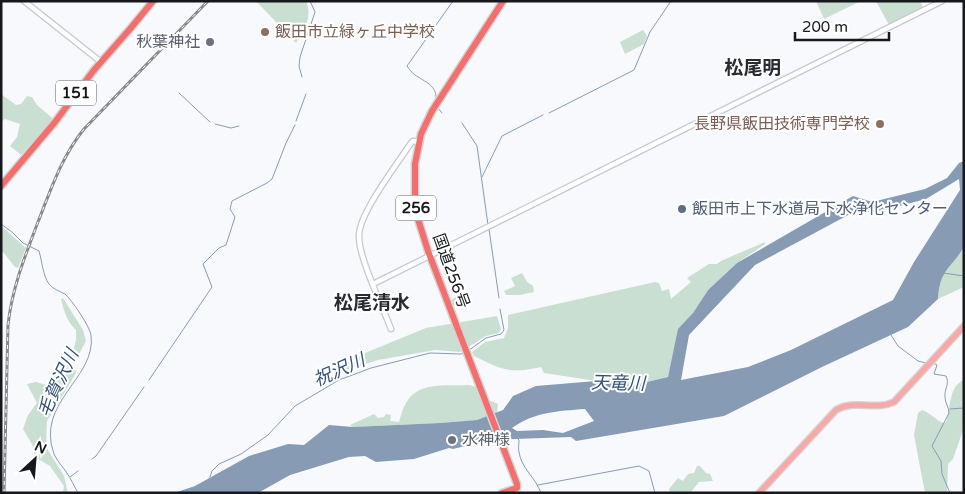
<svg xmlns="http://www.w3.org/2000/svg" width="965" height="494" viewBox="0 0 965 494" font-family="'Varela Round','Noto Sans JP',sans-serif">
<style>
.green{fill:#c9dfd2}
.water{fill:#879cb4;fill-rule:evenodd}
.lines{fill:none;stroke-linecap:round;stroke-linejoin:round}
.stream{stroke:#879cb4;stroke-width:1}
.minor-casing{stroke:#c5c8d3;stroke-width:7}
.major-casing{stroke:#d5d5d6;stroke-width:8}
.highway-casing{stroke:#d5d5d6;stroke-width:9}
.minor{stroke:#fff;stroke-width:4.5}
.major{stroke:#f8a9a7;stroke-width:5.5}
.highway{stroke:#f36f6d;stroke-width:6}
.rail-casing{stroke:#88898d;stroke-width:3}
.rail{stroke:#fff;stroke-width:1;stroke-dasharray:4;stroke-linecap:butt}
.education-dot{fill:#8d6e63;stroke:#fff;stroke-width:2}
.worship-dot{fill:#6b7280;stroke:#fff;stroke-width:2}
.service-dot{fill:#5c6f8a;stroke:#fff;stroke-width:2}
.labels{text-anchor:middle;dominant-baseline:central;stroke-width:4;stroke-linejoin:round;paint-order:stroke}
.shield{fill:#fff;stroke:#5d5d60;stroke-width:1}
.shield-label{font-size:15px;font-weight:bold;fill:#17181c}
.education-label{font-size:16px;fill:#785e54;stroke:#fff;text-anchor:start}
.worship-label{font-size:16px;fill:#5b616d;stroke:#fff;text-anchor:end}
.service-label{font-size:16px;fill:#4e5e75;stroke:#fff;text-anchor:start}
.street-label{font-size:16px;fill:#17181c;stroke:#fff}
.water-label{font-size:18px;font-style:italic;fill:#305276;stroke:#fff}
.quarter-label{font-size:19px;font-weight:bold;fill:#292b33;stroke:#fff}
</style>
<rect width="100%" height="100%" fill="#f8f9fd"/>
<g class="green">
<path d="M256,1H306C313,17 304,29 296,43Z"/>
<polygon points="816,1 861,1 824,19"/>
<polygon points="876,1 920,1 923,7 922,9 889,25"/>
<polygon points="643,30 647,36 644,44 625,54 620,42"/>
<polygon points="1,94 16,105 21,104 27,96 32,97 37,105 52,118 52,120 21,155 10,146 17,137 20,124 5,119 1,122"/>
<polygon points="1,226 26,248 18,268 15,267 3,252 1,254"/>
<path d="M765,242V244L737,263L708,290L693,313L679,329L668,377L634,385L596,381L544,373L541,367C510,374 502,370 474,356L472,352L485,342L504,338L508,328V315L655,282L659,283L662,291L669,289L671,299L691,282L687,278L709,264H717L721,261Z"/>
<path d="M964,247V287L938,299C940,269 950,270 964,247Z"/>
<polygon points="522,273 527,282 533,286 534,292 520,295 506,295 504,291 515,286 511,278"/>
<polygon points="467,292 468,305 452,305 451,301 456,296"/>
<path d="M63,298L83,330L86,341L77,358L68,361L70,354L73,352L76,340V330C67,322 64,311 61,299Z"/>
<polygon points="497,316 501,329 499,333 486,336 460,352 435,350 378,360 342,371 341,367 360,355 426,328"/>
<polygon points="74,366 76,373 47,421 46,447 64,476 68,493 63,493 64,486 50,466 35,457 33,446 23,429 28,415 37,403 27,384 36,382 46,385 68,367"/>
<path d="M964,380V427L953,459L948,464L947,493H925L914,435L918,413L922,410C931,413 935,420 944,423L946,422C951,409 948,386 964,380Z"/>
<path d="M468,385C477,386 486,391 489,400L498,404L497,413L477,420L440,423L353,427L350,425L374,414L378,418L384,417L386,414L391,415L390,421L399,422C401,415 403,408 406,403C418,381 446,386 468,385Z"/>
<polygon points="697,466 700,466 706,473 710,474 713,481 699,482 690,493 670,493 669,489 678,478 683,481 688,474 694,473"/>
</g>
<path class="water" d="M964,161V247C950,270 940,269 938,299L908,327L822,367L724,416L576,441L571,437L490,440C479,437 474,441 464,444L465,446L453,449L449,448L414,459L376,462L365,456L349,457L290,475L258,493H174L195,486L249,456L288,444L304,445L329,425L353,427L440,423L477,420L503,410L513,396L536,386L596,381L634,385L668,377L678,329L693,313L708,290L737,263L853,196L872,202L925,189L947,178L959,163ZM959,179L960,190L914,262L893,300L791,350L748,367L681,380L689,335L755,265L850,214L884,210L926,199ZM585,409L594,421L563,433L543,430L517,431L512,428C534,412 558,411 585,409Z"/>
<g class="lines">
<g class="stream">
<polyline points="302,77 299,66 300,57 315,12 310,1"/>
<polyline points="179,93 210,122"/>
<path d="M436,99C437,85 425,82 415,75C412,73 409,69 407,66L453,1"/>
<polyline points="438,108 442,113"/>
<polyline points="549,113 634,70 650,32 671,1"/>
<polyline points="296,121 306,94"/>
<polyline points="462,123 477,146 488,225"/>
<polyline points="215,124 231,128 239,126"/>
<polyline points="482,177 502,136 543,115"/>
<path d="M1,224L12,232L23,243L39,251C42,261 43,276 49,284C53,289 59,291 65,294C72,300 90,327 91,335C97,378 35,402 54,454C57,461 63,467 67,473C71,479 74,486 78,493"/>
<polyline points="489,229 499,298"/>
<polyline points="943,273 964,276"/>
<polyline points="891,335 898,346 918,361 926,363"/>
<polyline points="468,351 486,338 501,334 504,330 500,309"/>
<path d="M933,363L937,365L934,374L946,376C950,384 944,389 945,397C945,403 949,407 949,413L932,446L941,461L942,474L950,493"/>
<polyline points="149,380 212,287 203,264 219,248 226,245 235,217 230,209 232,201 267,183 272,179 286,143 295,125"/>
<polyline points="950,409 964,408"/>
<path d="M517,438L519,440C519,444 518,449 519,452C521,468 536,478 541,493"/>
<polyline points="92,459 96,456 144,387"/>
<polyline points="70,477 78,471"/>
<polyline points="210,477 212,471 219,464 241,454 268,435 295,406 339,380 371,368 430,353 461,354 464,353"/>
<polyline points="538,485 639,466 649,471 655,493"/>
</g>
<g class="minor-casing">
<g id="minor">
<polyline points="24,1 101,62"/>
<polyline points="373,284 942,1"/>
<path d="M391,329C383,307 358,257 359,235C360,212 397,164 411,143L413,141L419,142"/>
</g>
</g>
<g class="major-casing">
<path id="major" d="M759,493L836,410C854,399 875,411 894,402L964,326"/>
</g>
<g class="highway-casing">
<g id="highway">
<polyline points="1,186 55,122 94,70 130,29 153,1"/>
<polyline points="502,493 517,488 517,484 428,251 418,219 415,199 415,164 421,134 432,111 503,1"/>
</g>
</g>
<use href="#minor" class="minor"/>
<use href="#major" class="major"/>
<use href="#highway" class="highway"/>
<g class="rail-casing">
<path id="rail" d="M4,493L8,325C12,288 25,256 38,222C51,189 62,156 84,129L208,1"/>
</g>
<use href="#rail" class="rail"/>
</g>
<g class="education-dot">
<circle cx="265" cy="32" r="5"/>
<circle cx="880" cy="124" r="5"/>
</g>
<g class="worship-dot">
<circle cx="210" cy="42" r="5"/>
<circle cx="452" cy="440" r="5"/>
</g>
<circle class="service-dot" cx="682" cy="209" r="5"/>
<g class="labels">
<g class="shield">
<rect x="56" y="80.5" width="40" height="25" rx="4"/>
<rect x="396" y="195.5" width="40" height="25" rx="4"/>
</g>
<g class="shield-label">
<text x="76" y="93">151</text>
<text x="416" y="208">256</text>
</g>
<g class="education-label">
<text x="275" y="32">飯田市立緑ヶ丘中学校</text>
<text x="870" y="124" text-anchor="end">長野県飯田技術専門学校</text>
</g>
<g class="worship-label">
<text x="200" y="42">秋葉神社</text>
<text x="462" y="440" text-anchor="start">水神様</text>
</g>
<g class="service-label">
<text x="692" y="209">飯田市上下水道局下水浄化センター</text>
</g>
<g class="street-label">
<text transform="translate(451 271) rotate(70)">国道256号</text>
</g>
<g class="water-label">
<text transform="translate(339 370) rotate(-24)">祝沢川</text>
<text transform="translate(58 383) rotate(-65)">毛賀沢川</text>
<text transform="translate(618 383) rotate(1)">天竜川</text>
</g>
<g class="quarter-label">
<text x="753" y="68">松尾明</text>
<text x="372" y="303">松尾清水</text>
</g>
</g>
<rect width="965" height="494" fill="none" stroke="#17181c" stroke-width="5"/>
<g transform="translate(35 459) rotate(26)" stroke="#ffffff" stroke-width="4" paint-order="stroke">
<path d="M0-4L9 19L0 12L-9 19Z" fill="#17181c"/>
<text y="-8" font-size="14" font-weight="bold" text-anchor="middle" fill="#17181c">N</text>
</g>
<path d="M795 32v8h94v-8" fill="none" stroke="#17181c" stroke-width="2.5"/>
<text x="802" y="32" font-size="15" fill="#17181c" stroke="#ffffff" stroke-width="4" paint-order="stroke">200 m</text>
</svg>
